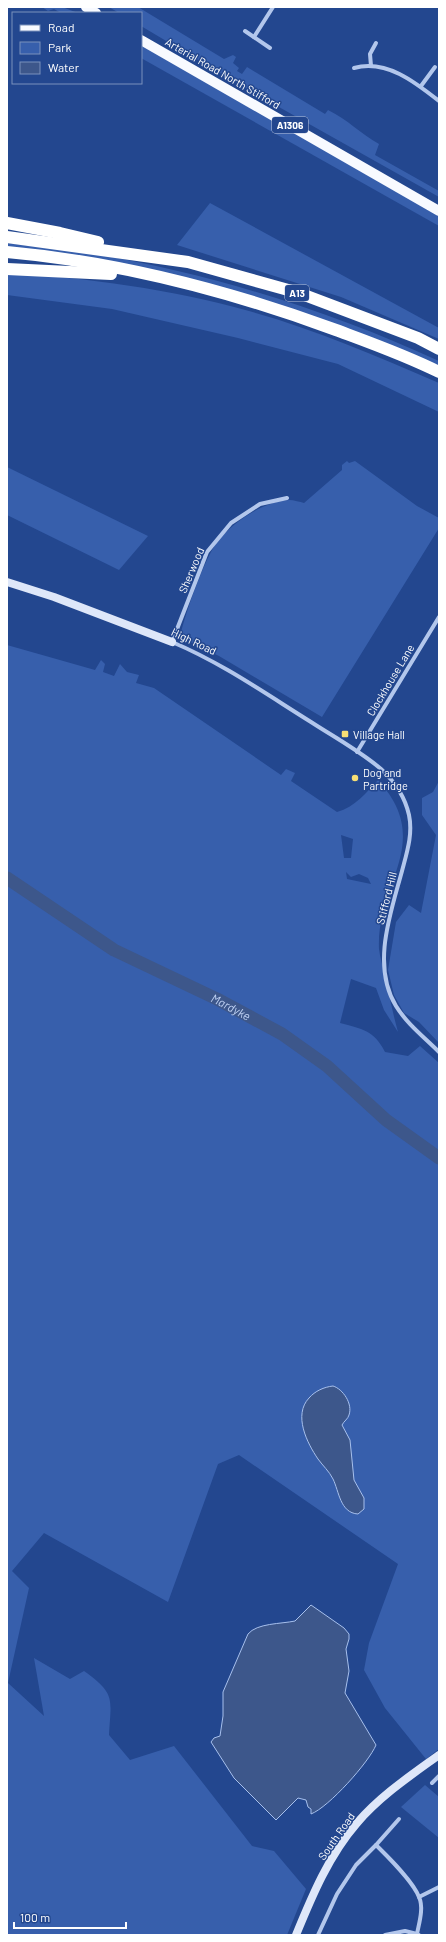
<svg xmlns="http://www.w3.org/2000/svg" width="446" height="1942" viewBox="0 0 446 1942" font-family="Barlow,sans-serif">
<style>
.green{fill:#375fac;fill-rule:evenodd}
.water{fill:#3d578b;stroke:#a7c0ed}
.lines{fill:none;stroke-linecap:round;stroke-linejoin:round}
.river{stroke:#3d578b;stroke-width:13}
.street{stroke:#b3c7ec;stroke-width:4}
.secondary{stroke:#dee7f9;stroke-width:8}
.primary{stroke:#f8faff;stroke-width:10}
.highway{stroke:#fff;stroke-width:12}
.poi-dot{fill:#f7df75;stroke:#23478f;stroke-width:1.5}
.labels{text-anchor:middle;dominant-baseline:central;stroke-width:3;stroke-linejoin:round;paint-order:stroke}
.shield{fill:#23478f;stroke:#bdc8dd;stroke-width:1}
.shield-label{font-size:10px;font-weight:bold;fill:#fff}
.street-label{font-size:11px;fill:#fff;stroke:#23478f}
.poi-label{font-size:11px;fill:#fff;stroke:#23478f;text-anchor:start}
.water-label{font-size:12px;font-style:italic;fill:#bfd1f3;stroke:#23478f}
</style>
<rect width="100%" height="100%" fill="#23478f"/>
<g class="green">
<polygon points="42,7 62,7 78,13 61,13 54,9 48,11"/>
<path d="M109,7H138L224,59L233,55L236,57L233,63L239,68L237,71L242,74L247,67L325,114L328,110C347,119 361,134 379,144L375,155L439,191V197L247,89L141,26V13H119Z"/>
<polygon points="141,45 439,216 439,226 141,58"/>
<polygon points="210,203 439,328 439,339 341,297 177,245"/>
<path d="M7,243C36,247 65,250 94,254C213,274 330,311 439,361V366L315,317L7,248Z"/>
<path d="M7,273C88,278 171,289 249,311C314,329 377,356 439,383V412L338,364L238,338L112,309L7,295Z"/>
<path d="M347,461L349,463L355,461L417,506L439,518V528L322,717L219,656L184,639L181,633C185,614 205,558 217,542C233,522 262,502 289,500C294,500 300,502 304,503L342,470V465Z"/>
<polygon points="7,467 148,536 119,570 7,515"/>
<path d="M7,645L95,670L101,660L105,664L103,672L114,676L120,664L127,672L139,675L136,683L154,688L281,775L286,769L295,773L291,781L337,812C355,807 366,793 378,780C435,843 376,882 379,949C380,958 383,967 385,976C389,995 393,1014 398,1032L384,1010L376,988L351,979L340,1023C362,1029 374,1030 385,1052L408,1056L420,1046L439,1063V1749L426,1759L385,1708L364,1670L369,1643L398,1564L239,1455L218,1464L168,1602L44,1533L12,1571L29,1588L8,1683L44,1716L34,1658L70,1679L84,1671C116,1694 111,1698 109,1735L130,1760L174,1746L252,1846L274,1851L306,1889L287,1935H7ZM341,835L353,839L351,858H344ZM346,872L351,877L359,874L368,878L371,884L347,879Z"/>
<polygon points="439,781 439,1043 419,1022 404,1013 394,995 388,970 396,922 409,905 421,913 436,835 422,815 422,798 433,792"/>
<polygon points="425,1785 439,1797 439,1838 401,1807"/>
</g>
<g class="water">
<path d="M333,1386C343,1389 353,1404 349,1415C348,1419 344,1421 342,1425L350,1440L354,1480L364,1498V1509L358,1514C340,1513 339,1491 333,1479C329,1471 323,1466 318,1459C307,1443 293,1415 309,1398C315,1391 324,1387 333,1386Z"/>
<path d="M311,1605L344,1628L349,1634V1639L346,1649L349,1671L345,1693L376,1745C369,1762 329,1807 311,1814V1809L308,1807L306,1800L298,1798L276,1820L234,1778L211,1742L214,1738L220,1736L223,1716V1692L248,1634C257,1623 281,1624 295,1621Z"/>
</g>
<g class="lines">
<path class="river" id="s1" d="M7,878L114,950L217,999L282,1034L327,1066L386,1120L439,1158"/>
<g class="street">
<polyline points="245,31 270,48"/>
<polyline points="254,37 273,7"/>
<polyline points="371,66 370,54 376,43"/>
<path d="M354,68C386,59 415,82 439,101"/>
<polyline points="421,86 435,67"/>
<path d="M287,498L260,504L231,523L207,552L172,642C222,663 266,694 311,722C334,737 360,751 381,769C394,781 405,797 409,815C413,834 407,852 402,871C391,912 371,965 396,1006C407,1024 424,1037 439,1052"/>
<polyline points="357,752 439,617"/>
<polyline points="432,1783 439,1776"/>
<polyline points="376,1845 399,1819"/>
<polyline points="419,1897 439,1887"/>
<path d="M318,1935L337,1894L356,1865L376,1845C388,1857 413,1881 419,1897C424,1908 419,1923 417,1934L419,1935"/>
<polyline points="385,1935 405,1931 417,1934"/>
</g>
<g class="secondary">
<polyline points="7,582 54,597 172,642"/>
<path d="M296,1935C312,1896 329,1855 357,1823C380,1796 410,1776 439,1755"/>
</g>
<g class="primary">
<polyline points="86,7 96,13"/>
<polyline points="141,40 439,211"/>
</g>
<g class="highway">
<polyline points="7,223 60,233 98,242"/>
<polyline points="7,237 188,262 299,293 418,338 439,349"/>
<path d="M7,252C119,262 230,291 336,330C371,343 405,355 439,372"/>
<polyline points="7,269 111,274"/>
</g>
</g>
<g class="poi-dot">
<rect x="341" y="730" width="8" height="8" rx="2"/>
<circle cx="355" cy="778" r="4"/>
</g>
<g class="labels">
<g class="shield">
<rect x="272" y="117" width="36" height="16" rx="3"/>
<rect x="285" y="285" width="24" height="16" rx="3"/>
</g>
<g class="shield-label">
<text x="290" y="125">A1306</text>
<text x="297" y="293">A13</text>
</g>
<g class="street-label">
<text transform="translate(223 73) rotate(30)">Arterial Road North Stifford</text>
<text transform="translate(191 570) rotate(-67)">Sherwood</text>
<text transform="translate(194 641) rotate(25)">High Road</text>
<text transform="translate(390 680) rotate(-59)">Clockhouse Lane</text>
<text transform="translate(386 898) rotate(-76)">Stifford Hill</text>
<text transform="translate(336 1836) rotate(-55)">South Road</text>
</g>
<g class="poi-label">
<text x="353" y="734">Village Hall</text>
<text x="363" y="772">Dog and<tspan x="363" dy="13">Partridge</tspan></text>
</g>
<g class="water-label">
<text stroke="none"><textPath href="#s1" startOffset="259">Mardyke</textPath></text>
</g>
</g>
<rect width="446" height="1942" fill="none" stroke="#ffffff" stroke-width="16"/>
<rect x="12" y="12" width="130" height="72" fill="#23478f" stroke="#7b91bc"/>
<rect x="20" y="25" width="20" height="6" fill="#f8faff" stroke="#7b91bc"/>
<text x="48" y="32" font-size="12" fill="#ffffff">Road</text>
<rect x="20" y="42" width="20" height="12" fill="#375fac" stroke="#7b91bc"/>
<text x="48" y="52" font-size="12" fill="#ffffff">Park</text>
<rect x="20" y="62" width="20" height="12" fill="#3d578b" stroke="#7b91bc"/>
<text x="48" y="72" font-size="12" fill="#ffffff">Water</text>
<path d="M14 1922v6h112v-6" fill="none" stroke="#ffffff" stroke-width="2"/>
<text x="20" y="1922" font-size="12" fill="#ffffff" stroke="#23478f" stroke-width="3" paint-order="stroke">100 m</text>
</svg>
